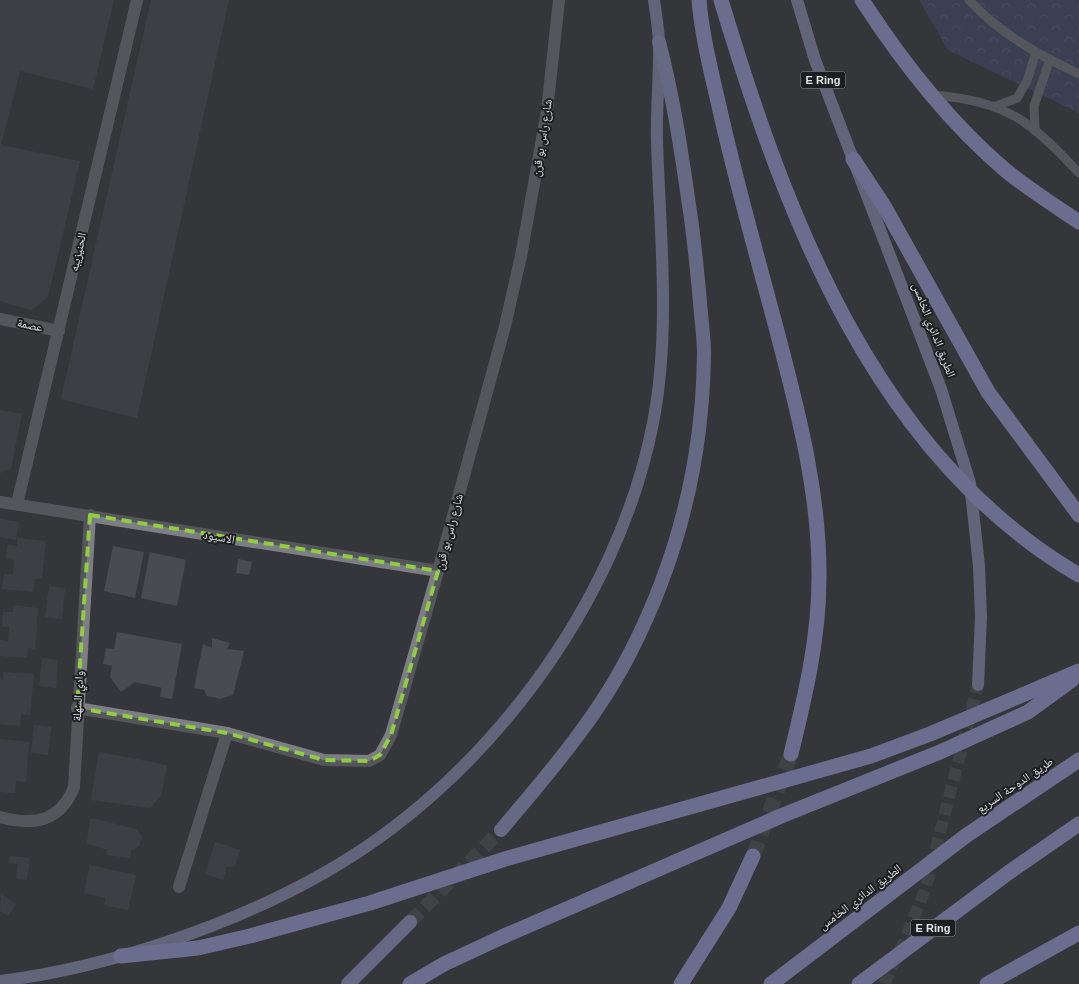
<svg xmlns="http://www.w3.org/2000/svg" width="1079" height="984" viewBox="0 0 1079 984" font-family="Helvetica,'Noto Naskh Arabic',sans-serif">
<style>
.park{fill:url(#park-crowns)}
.building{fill:#4a4b51}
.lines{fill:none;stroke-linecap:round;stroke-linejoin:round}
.primary-tunnel{stroke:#4f5055;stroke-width:12;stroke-dasharray:12 6;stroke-linecap:butt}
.trunk-tunnel{stroke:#4f5055;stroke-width:14;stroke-dasharray:14 7;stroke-linecap:butt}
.motorway-tunnel{stroke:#4f5055;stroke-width:15;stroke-dasharray:15 8;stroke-linecap:butt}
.service{stroke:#7d7d84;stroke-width:9}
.minor{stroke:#7d7d84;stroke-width:12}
.primary{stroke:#999cc6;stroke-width:12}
.trunk{stroke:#a2a6dc;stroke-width:14}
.motorway{stroke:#abb0f2;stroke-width:15}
.marked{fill:none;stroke:#90cd41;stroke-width:4;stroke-dasharray:10 6;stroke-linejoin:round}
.labels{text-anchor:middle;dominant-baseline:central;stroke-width:4;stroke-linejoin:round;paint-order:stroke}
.shield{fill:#1d1e20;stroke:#a8a8ab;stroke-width:1}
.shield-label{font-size:11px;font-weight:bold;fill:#e3e3e7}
.street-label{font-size:12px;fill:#e3e3e7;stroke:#1d1e20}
</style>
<defs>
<pattern id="park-crowns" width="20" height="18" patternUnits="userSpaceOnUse" patternTransform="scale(1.25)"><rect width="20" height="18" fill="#46496e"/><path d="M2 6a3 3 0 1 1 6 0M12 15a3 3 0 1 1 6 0" fill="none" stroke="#616383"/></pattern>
</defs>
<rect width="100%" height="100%" fill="#35363b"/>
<polygon class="park" points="919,0 1079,0 1079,113 948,50"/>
<g class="building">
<polygon points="0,0 114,0 93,89 20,71 1,145 80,161 48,297 31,310 0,301"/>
<polygon points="151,0 229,0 137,418 61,399"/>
<polygon points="0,410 22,414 11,468 0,473"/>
<polygon points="0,519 19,522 16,540 0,537"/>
<polygon points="17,538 46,541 42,578 35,580 33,592 2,589 4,574 13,574 14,560 6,559 7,545 17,546"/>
<polygon points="113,546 144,552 135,598 104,591"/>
<polygon points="150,552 186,560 177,606 141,598"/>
<polygon points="238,559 252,562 249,575 236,573"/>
<polygon points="49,586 65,588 62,619 45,617"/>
<polygon points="13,605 38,608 35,649 28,648 27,658 0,656 0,640 8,641 9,627 2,626 3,612 13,612"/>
<polygon points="117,632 182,644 172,699 160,697 162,688 135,682 121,692 110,677 112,666 103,664 106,648 114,649"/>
<polygon points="212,638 230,643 227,649 244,651 233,695 220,699 207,696 204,690 194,688 203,644 212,648"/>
<polygon points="42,658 58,660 56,688 39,686"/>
<polygon points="3,672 34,674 30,715 21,714 20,726 0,724 0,679 3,680"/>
<polygon points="34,725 51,727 48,755 31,753"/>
<polygon points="0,739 29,742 26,782 16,781 15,793 0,792"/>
<polygon points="99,752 167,765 161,796 150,808 91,800"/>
<polygon points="90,818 137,829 142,837 139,846 131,851 130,858 106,855 108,850 87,844"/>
<polygon points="215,842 240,850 234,868 227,866 223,880 205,874"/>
<polygon points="10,856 30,858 27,880 16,878 18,864 9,863"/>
<polygon points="90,865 136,875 128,910 104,905 106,898 84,893"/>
<polygon points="1,894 16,904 8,916 0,911"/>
</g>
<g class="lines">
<polyline class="primary-tunnel" points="884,984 904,942 926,887 978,685"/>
<polyline class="trunk-tunnel" points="410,922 501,830"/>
<polyline class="motorway-tunnel" points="753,856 791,754"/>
<g class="service">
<path d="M969,0C1000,34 1039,55 1079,74"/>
<path d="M931,95C963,97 998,104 1024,122C1044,136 1062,155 1079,173"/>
<polyline points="994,107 1017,98 1027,81 1036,52"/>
<polyline points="1035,131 1034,106 1050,59"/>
</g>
<g class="minor">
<polyline points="0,319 59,331"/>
<polyline points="0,502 438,571"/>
<polyline points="17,504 137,0"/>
<polyline points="77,708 227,733 324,760 369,761 380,755 391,735 438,571 505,326 521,256 547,111 559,0"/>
<path d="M0,817C34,826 60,822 74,787L90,515"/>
<polyline points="179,887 227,733"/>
</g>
<g class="primary">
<polyline points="797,0 815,60 941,389 970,483 979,566 981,617 978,685"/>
<path d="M0,981C106,968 231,926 324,873C484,783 618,604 653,423C671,330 660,236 657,141C656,108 660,74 659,40C658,27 656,13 654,0"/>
</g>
<g class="trunk">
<path d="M501,830C549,773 598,717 631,651C678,559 703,457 704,353C704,336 701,319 700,302C697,269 694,237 689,205C681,149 673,96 659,42"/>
<polyline points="348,984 410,922"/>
</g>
<g class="motorway">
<path d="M699,0C702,36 711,71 719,106C736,183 758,259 778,335C799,415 820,496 819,579C819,638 805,697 791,754"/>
<path d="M721,0C786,216 874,455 1079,575"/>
<path d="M862,0C902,62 948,121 1004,169C1028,189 1054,205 1079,222"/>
<polyline points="853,159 884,206 988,392 1079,515"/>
<polyline points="121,956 198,948 250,936 370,903 505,859 871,756 930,734 1079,671"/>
<polyline points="410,984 444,964 502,937 781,816 940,752 1028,712 1072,680"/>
<polyline points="681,984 729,908 753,856"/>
<polyline points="771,984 967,835 1079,760"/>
<polyline points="859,984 1008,873 1079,824"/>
<polyline points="987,984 1079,933"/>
</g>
</g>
<path d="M0 0H1079V984H0ZM90,515L438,571L391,735L380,755L369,761L324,760L227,733L77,708Z" fill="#35363b" fill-opacity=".55" fill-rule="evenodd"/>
<path class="marked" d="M90,515L438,571L391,735L380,755L369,761L324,760L227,733L77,708Z"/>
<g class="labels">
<g class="shield">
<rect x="800.5" y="71.5" width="45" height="17" rx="4"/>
<rect x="910.5" y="919.5" width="45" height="17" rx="4"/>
</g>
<g class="shield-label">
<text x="823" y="80">E Ring</text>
<text x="933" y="928">E Ring</text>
</g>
<g class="street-label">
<text transform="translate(542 138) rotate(-81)">شارع راس بو قرن</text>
<text transform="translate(78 252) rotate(-77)">الحنيزيبه</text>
<text transform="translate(30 325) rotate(12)">عصمة</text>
<text transform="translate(934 330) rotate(69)">الطريق الدائري الخامس</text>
<text transform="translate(449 532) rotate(-75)">شارع راس بو قرن</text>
<text transform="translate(219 537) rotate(10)">الاسيود</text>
<text transform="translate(78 696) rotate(-87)">وادي السهلة</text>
<text transform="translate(1015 785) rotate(-34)">طريق الدوحة السريع</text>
<text transform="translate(860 897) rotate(-37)">الطريق الدائري الخامس</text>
</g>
</g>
</svg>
